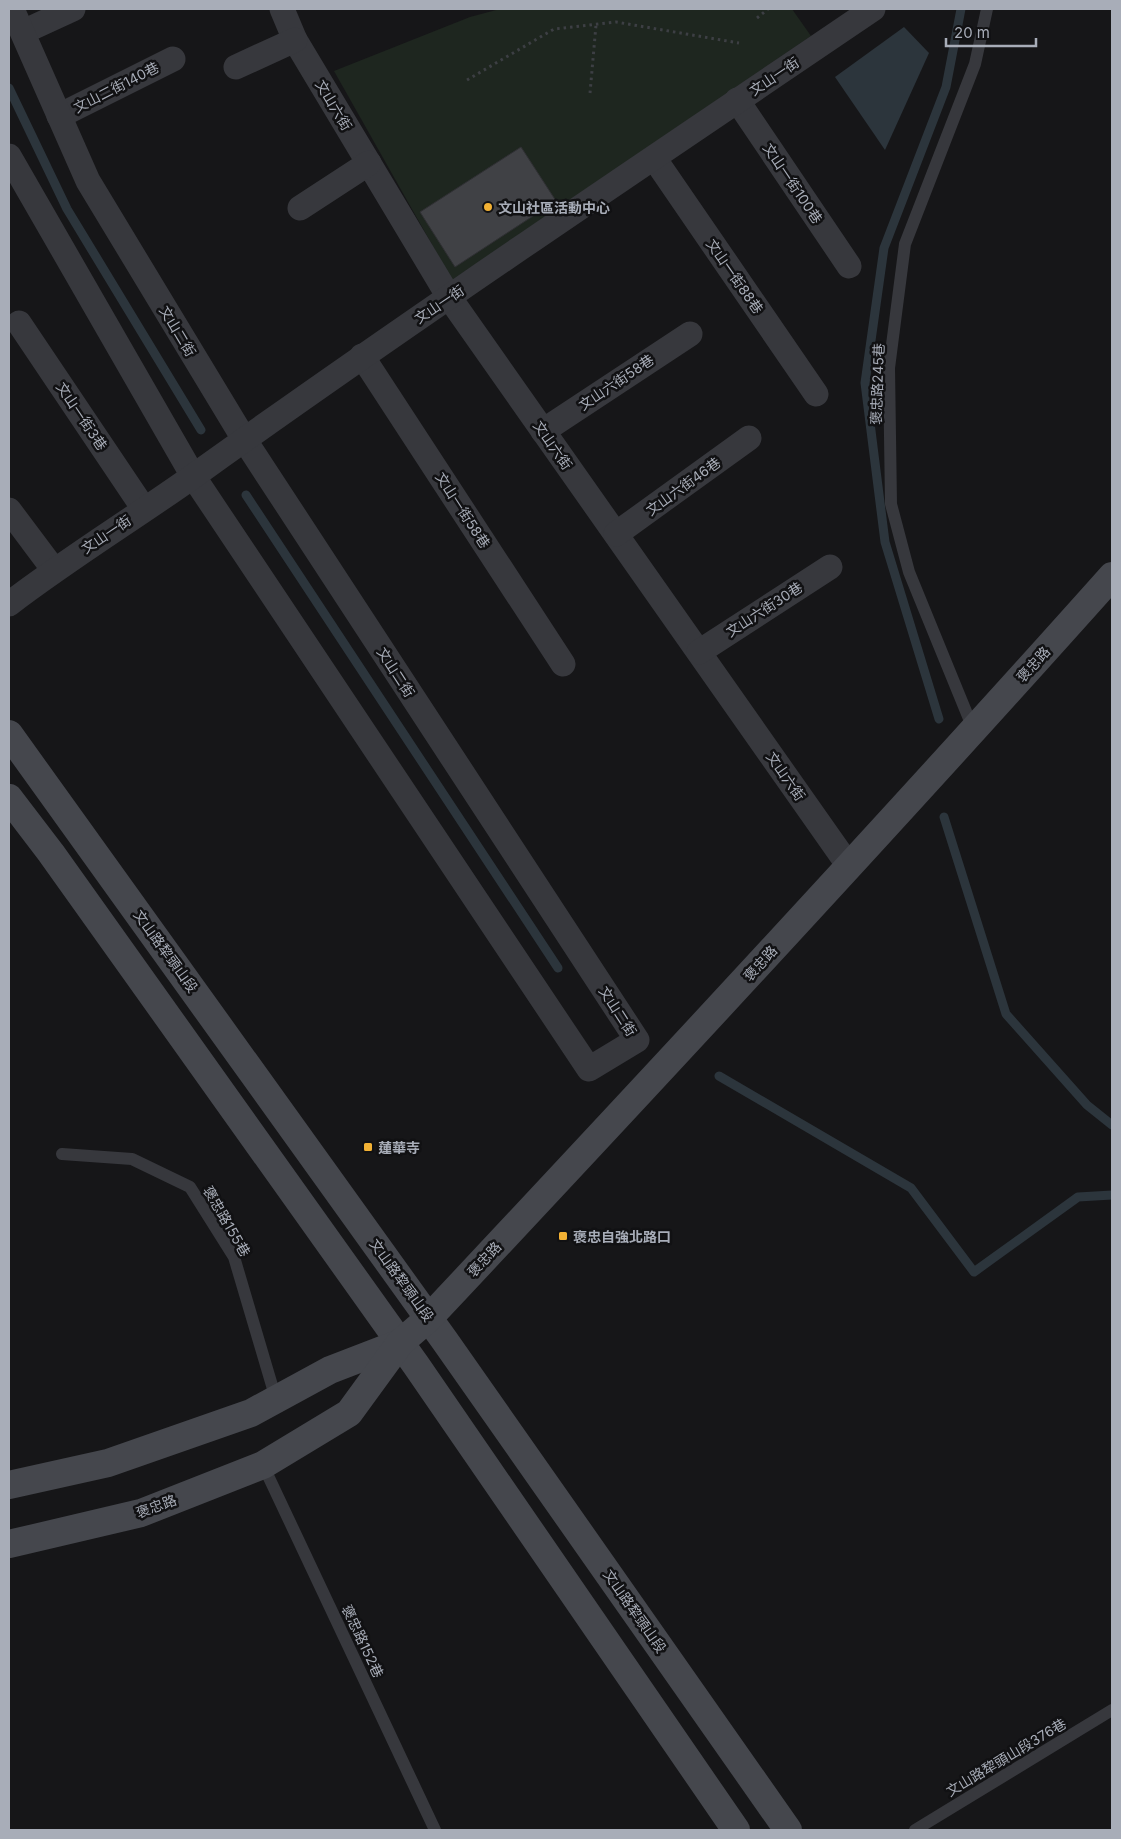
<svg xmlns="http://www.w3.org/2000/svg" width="1121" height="1839" viewBox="0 0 1121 1839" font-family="Inter,'Noto Sans TC',sans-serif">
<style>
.green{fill:#1e261f}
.water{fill:#2c353c}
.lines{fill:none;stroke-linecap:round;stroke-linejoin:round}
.stream{stroke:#2c353c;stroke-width:9}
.building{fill:#404145;stroke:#303034}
.path{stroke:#3d3f44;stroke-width:3;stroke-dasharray:2.5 4;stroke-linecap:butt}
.lane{stroke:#37383d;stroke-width:12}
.street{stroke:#37383d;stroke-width:25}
.secondary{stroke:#45474d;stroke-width:28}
.poi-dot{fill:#f2b134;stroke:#111113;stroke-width:2}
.labels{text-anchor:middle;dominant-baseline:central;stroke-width:5;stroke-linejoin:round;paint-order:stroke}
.street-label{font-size:14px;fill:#a8adb8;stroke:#111113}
.poi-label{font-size:14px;font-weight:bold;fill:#a8adb8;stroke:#111113;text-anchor:start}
</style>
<rect width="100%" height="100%" fill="#161618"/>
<polygon class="green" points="500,9 792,9 811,36 452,280 334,71 470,17"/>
<polygon class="water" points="904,27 929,53 885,150 835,77"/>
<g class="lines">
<g class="stream">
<polyline points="9,88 67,209 201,430"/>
<polyline points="246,495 558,968"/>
<polyline points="939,719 885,542 865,383 884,248 946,87 961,9"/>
<polyline points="944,817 1006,1014 1087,1105 1112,1125"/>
<polyline points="719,1076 911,1188 974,1272 1078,1197 1112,1195"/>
</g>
</g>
<polygon class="building" points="521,147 556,201 455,267 420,212"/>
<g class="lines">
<g class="path">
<polyline points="757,18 768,9"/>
<polyline points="467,80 554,29 616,22 739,43"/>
<polyline points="590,93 596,25"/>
</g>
<g class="lane">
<polyline points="974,731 909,572 891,504 889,368 905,244 975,64 987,9"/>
<polyline points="62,1154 132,1159 190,1187 234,1257 276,1399"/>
<polyline points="263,1465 435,1830"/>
<polyline points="915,1830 1112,1710"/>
</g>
<g class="street">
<polyline points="282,9 295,40 449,297 849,866"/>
<polyline points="23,32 73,9"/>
<polyline points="236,67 295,40"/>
<polyline points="737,100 849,266"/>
<polyline points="59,116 173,59"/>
<polyline points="9,156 193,476 589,1069 637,1040 244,439 88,181 12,9"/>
<polyline points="654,158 816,394"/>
<polyline points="300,208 369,163"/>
<polyline points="19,323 144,509"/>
<polyline points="362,356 563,664"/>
<polyline points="543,431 690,334"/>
<polyline points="9,510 54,570"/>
<polyline points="616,534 749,438"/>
<path d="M9,604C69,558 133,519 195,475C418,315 646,163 873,9"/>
<polyline points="699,652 830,567"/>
</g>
<g class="secondary">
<polyline points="9,734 445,1341 788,1830"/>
<polyline points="9,798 51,853 416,1365 736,1830"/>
<polyline points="9,1485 108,1463 251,1413 330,1370 400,1343"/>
<path d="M9,1544L141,1513L263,1465L349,1413L400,1343L429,1318C659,1073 888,827 1112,576"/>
</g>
</g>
<g class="poi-dot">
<circle cx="488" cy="207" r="5"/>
<rect x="363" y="1142" width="10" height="10" rx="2.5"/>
<rect x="558" y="1231" width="10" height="10" rx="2.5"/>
</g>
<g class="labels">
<g class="street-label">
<text transform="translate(774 76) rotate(-34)">文山一街</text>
<text transform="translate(116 87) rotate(-27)">文山二街140巷</text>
<text transform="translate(334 105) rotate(59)">文山六街</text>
<text transform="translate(793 183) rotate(56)">文山一街100巷</text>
<text transform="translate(735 276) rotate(55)">文山一街88巷</text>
<text transform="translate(439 304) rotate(-34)">文山一街</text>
<text transform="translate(178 331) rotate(59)">文山二街</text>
<text transform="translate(616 382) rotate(-34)">文山六街58巷</text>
<text transform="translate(877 384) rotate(-88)">褒忠路245巷</text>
<text transform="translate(82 416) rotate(56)">文山一街3巷</text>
<text transform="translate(553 445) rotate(55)">文山六街</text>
<text transform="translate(683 486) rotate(-36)">文山六街46巷</text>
<text transform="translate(463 510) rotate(57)">文山一街58巷</text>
<text transform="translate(106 534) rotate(-34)">文山一街</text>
<text transform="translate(764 609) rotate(-33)">文山六街30巷</text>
<text transform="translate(1033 664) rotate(-48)">褒忠路</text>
<text transform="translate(396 672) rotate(57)">文山二街</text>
<text transform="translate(786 776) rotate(55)">文山六街</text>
<text transform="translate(166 951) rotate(54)">文山路犂頭山段</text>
<text transform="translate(760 963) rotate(-48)">褒忠路</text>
<text transform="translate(618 1011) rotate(57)">文山二街</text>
<text transform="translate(227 1221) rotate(60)">褒忠路155巷</text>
<text transform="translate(484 1259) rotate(-47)">褒忠路</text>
<text transform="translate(402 1280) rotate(54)">文山路犂頭山段</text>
<text transform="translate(156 1506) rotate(-20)">褒忠路</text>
<text transform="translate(635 1611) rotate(55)">文山路犂頭山段</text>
<text transform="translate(363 1641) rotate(65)">褒忠路152巷</text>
<text transform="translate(1006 1757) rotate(-31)">文山路犂頭山段376巷</text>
</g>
<g class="poi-label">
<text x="498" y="207">文山社區活動中心</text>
<text x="378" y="1147">蓮華寺</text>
<text x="573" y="1236">褒忠自強北路口</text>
</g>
</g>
<rect width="1121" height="1839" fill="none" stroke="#a8adb8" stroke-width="20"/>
<path d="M946 38v8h90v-8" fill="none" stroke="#a8adb8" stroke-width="2.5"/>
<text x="954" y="38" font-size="15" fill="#a8adb8" stroke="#111113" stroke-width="4" paint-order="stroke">20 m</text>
</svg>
